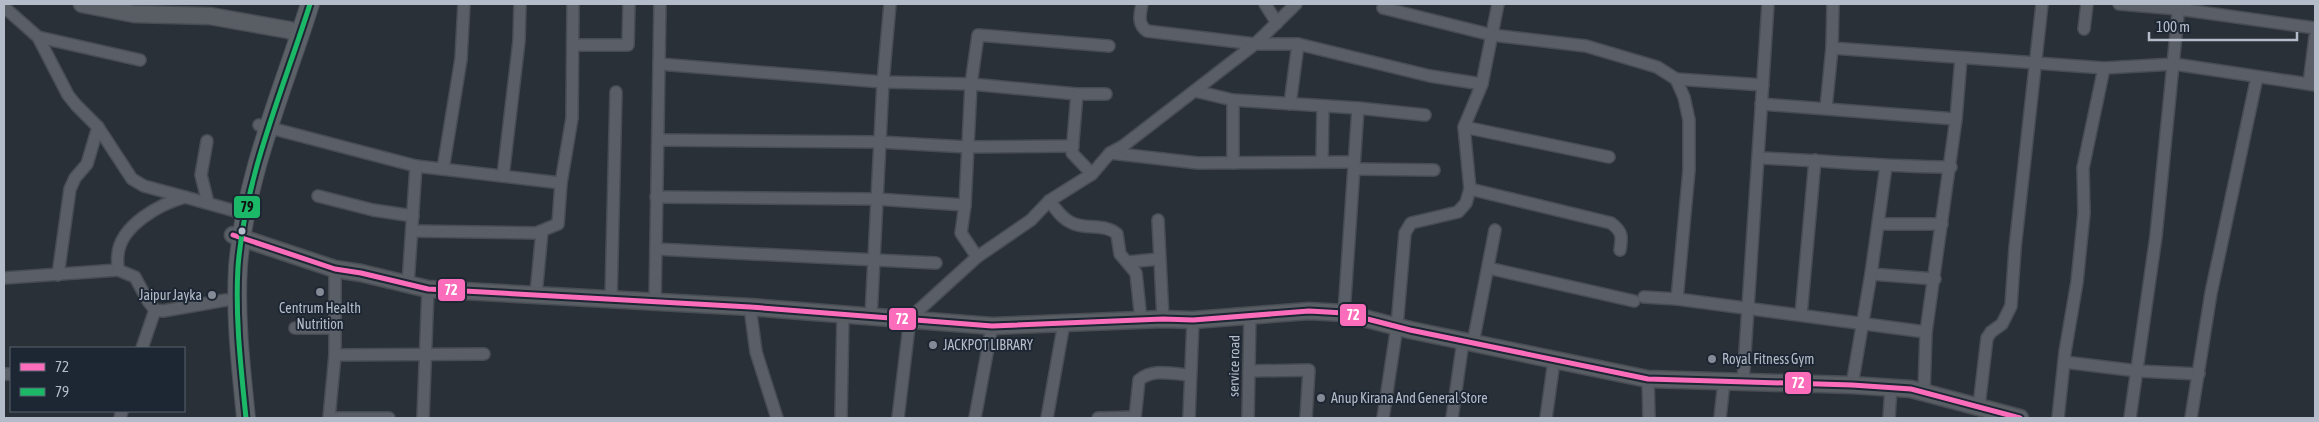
<svg xmlns="http://www.w3.org/2000/svg" width="2319" height="422" viewBox="0 0 2319 422" font-family="'Asap Condensed',sans-serif">
<style>
.lines{fill:none;stroke-linecap:round;stroke-linejoin:round}
.street-casing{stroke:#484c53;stroke-width:14}
.secondary-casing{stroke:#484c53;stroke-width:19}
.primary-casing{stroke:#484c55;stroke-width:20}
.street{stroke:#5a5e66;stroke-width:11}
.secondary{stroke:#595d64;stroke-width:16}
.primary{stroke:#5c6168;stroke-width:18}
.bus-1-casing{stroke:#1d2633;stroke-width:9}
.bus-2-casing{stroke:#1d2633;stroke-width:9}
.bus-1{stroke:#fb6dba;stroke-width:5}
.bus-2{stroke:#1ab867;stroke-width:5}
.bus-dot{fill:#b4bcc9;stroke:#1d2633;stroke-width:2}
.poi-dot{fill:#848b96;stroke:#1d2633;stroke-width:2}
.labels{text-anchor:middle;dominant-baseline:central;stroke-width:4;stroke-linejoin:round;paint-order:stroke}
.poi-label{font-size:14px;fill:#b4bcc9;stroke:#1d2633;text-anchor:start}
.street-label{font-size:14px;fill:#b4bcc9;stroke:#1d2633}
.line-badge{stroke:#1d2633;stroke-width:2}
.badge-label{font-size:14px;text-anchor:middle;font-weight:bold;fill:#fff}
.pale-badge-label{font-size:14px;text-anchor:middle;font-weight:bold;fill:#111}
</style>
<rect width="100%" height="100%" fill="#2a3038"/>
<g class="lines">
<g class="street-casing">
<g id="street">
<path d="M1142,4C1140,14 1137,24 1147,31L1255,44H1298L1430,76L1482,84"/>
<polyline points="1265,4 1277,23"/>
<polyline points="2119,4 2178,9 2315,28"/>
<polyline points="4,7 38,37 68,95 76,105 98,127 132,179 144,186 185,197"/>
<polyline points="1383,8 1492,35 1586,46 1657,67 1676,79 1684,97 1689,120 1689,170 1677,299"/>
<polyline points="2084,29 2087,4"/>
<polyline points="38,37 140,60"/>
<polyline points="573,45 628,45 629,4"/>
<polyline points="1832,48 1833,4"/>
<polyline points="659,64 883,82 971,84 1077,94 1106,94"/>
<polyline points="1676,79 1763,85"/>
<polyline points="2309,84 2315,37"/>
<polyline points="1195,91 1233,100 1358,108 1344,313"/>
<polyline points="1077,94 1072,153 1092,174"/>
<polyline points="1233,100 1233,163"/>
<polyline points="1290,104 1298,44"/>
<polyline points="1761,104 1956,119 1926,332 1924,392"/>
<polyline points="1358,108 1425,115"/>
<polyline points="1826,108 1832,48 2104,68 2174,64 2315,85"/>
<polyline points="1956,119 1961,58"/>
<polyline points="259,125 416,166 561,183"/>
<polyline points="1464,127 1609,157"/>
<polyline points="658,140 879,142 967,147 1073,146"/>
<polyline points="207,141 201,175 208,203"/>
<polyline points="1110,153 1198,163 1354,162"/>
<path d="M1758,158C1822,160 1886,167 1951,167"/>
<polyline points="1322,162 1323,106"/>
<polyline points="443,169 461,59 464,4"/>
<polyline points="1354,169 1434,170"/>
<polyline points="503,176 519,41 520,4"/>
<path d="M1470,189L1611,223C1623,232 1622,237 1620,250"/>
<polyline points="318,196 373,210 413,216"/>
<polyline points="656,197 876,199 965,205"/>
<path d="M1049,201C1056,209 1062,219 1072,223C1086,230 1105,223 1117,234L1120,254L1136,273L1141,320"/>
<polyline points="1158,220 1163,319"/>
<polyline points="1878,224 1942,224"/>
<polyline points="412,231 536,233 558,224 561,183 572,118 573,4"/>
<polyline points="656,249 936,263"/>
<polyline points="977,257 961,233 965,205 971,84 978,35 1109,46"/>
<polyline points="1128,262 1159,259"/>
<polyline points="1488,268 1634,301"/>
<polyline points="335,269 335,355 329,418 389,418"/>
<polyline points="1871,274 1935,279"/>
<polyline points="58,275 70,189 75,178 87,164 98,127"/>
<polyline points="4,278 118,270"/>
<polyline points="408,284 416,166"/>
<polyline points="536,294 542,231"/>
<polyline points="1644,297 1677,299 1926,332"/>
<polyline points="611,299 616,92"/>
<path d="M226,300L163,311L155,310L148,301L135,277L118,270C118,265 117,259 118,254C121,225 160,204 185,197L246,214"/>
<polyline points="655,302 660,4"/>
<polyline points="750,307 756,352 777,418"/>
<polyline points="1801,315 1815,160"/>
<polyline points="871,317 883,82 890,4"/>
<polyline points="295,328 335,328"/>
<polyline points="1473,343 1495,230"/>
<polyline points="142,348 155,310"/>
<polyline points="335,355 484,354"/>
<polyline points="2064,362 2138,371 2199,374"/>
<polyline points="1249,371 1309,370 1306,418"/>
<polyline points="4,374 11,374"/>
<polyline points="1648,379 1649,418"/>
<polyline points="1743,383 1768,4"/>
<polyline points="1852,385 1871,274 1886,166"/>
<polyline points="1979,406 1987,338 1991,332 2002,324 2011,306 2015,248 2042,4"/>
<polyline points="120,418 122,411"/>
<polyline points="423,418 428,289"/>
<polyline points="841,418 843,314"/>
<polyline points="898,418 910,318 977,257 1031,220 1049,201 1092,174 1110,153 1123,146 1255,44 1296,4"/>
<polyline points="975,418 992,326"/>
<polyline points="1047,418 1064,323"/>
<polyline points="1098,418 1135,417"/>
<path d="M1135,418L1139,380C1153,368 1173,374 1190,375"/>
<polyline points="1189,418 1193,320"/>
<polyline points="1248,418 1250,315"/>
<polyline points="1383,418 1397,326 1405,233 1411,223 1458,212 1466,203 1470,189 1464,127 1482,84 1498,4"/>
<polyline points="1452,418 1463,341"/>
<polyline points="1546,418 1554,361"/>
<polyline points="1720,418 1724,382"/>
<polyline points="1889,418 1891,388"/>
<polyline points="2058,418 2065,352 2077,282 2084,213 2083,168 2104,68"/>
<polyline points="2130,418 2156,236 2179,4"/>
<polyline points="2191,418 2211,293 2257,77"/>
</g>
</g>
<g class="secondary-casing">
<g id="secondary">
<polyline points="82,4 134,14 210,16 289,30 300,35"/>
<polyline points="233,235 335,269 361,273 428,289 750,307 992,326 1163,319 1193,320 1309,311 1344,313 1410,330 1648,379 1852,385 1911,389 2020,418"/>
</g>
</g>
<g class="primary-casing">
<path id="primary" d="M246,418C241,368 235,317 238,267C245,176 283,90 310,4"/>
</g>
<use href="#street" class="street"/>
<use href="#secondary" class="secondary"/>
<use href="#primary" class="primary"/>
<g class="bus-1-casing">
<polyline id="bus-1" points="233,235 335,269 361,273 428,289 750,307 992,326 1163,319 1193,320 1309,311 1344,313 1410,330 1648,379 1852,385 1911,389 2020,418"/>
</g>
<g class="bus-2-casing">
<path id="bus-2" d="M246,418C241,368 235,317 238,267C245,176 283,90 310,4"/>
</g>
<use href="#bus-1" class="bus-1"/>
<use href="#bus-2" class="bus-2"/>
</g>
<circle class="bus-dot" cx="242" cy="231" r="4.5"/>
<g class="poi-dot">
<circle cx="320" cy="292" r="5"/>
<circle cx="212" cy="295" r="5"/>
<circle cx="933" cy="345" r="5"/>
<circle cx="1712" cy="359" r="5"/>
<circle cx="1321" cy="398" r="5"/>
</g>
<g class="labels">
<g class="poi-label">
<text x="202" y="295" text-anchor="end">Jaipur Jayka</text>
<text x="320" y="308" text-anchor="middle">Centrum Health<tspan x="320" dy="16">Nutrition</tspan></text>
<text x="943" y="345">JACKPOT LIBRARY</text>
<text x="1722" y="359">Royal Fitness Gym</text>
<text x="1331" y="398">Anup Kirana And General Store</text>
</g>
<g class="street-label">
<text transform="translate(1234 366) rotate(-89)">service road</text>
</g>
</g>
<g class="line-badge">
<rect x="233" y="195" width="28" height="24" rx="5" fill="#1ab867"/>
<rect x="437" y="278" width="29" height="24" rx="5" fill="#fb6dba"/>
<rect x="1339" y="303" width="28" height="24" rx="5" fill="#fb6dba"/>
<rect x="888" y="307" width="29" height="24" rx="5" fill="#fb6dba"/>
<rect x="1784" y="371" width="28" height="24" rx="5" fill="#fb6dba"/>
</g>
<g class="badge-label">
<text x="451" y="295">72</text>
<text x="1353" y="320">72</text>
<text x="902" y="324">72</text>
<text x="1798" y="388">72</text>
</g>
<g class="pale-badge-label">
<text x="247" y="212">79</text>
</g>
<rect width="2319" height="422" fill="none" stroke="#b4bcc9" stroke-width="10"/>
<rect x="10" y="347" width="175" height="65" fill="#1d2633" stroke="#59626f"/>
<rect x="20" y="363" width="25" height="8" fill="#fb6dba" stroke="#59626f"/>
<text x="55" y="372" font-size="15" fill="#b4bcc9">72</text>
<rect x="20" y="388" width="25" height="8" fill="#1ab867" stroke="#59626f"/>
<text x="55" y="397" font-size="15" fill="#b4bcc9">79</text>
<path d="M2149 32v8h148v-8" fill="none" stroke="#b4bcc9" stroke-width="2.5"/>
<text x="2156" y="32" font-size="15" fill="#b4bcc9" stroke="#1d2633" stroke-width="4" paint-order="stroke">100 m</text>
</svg>
